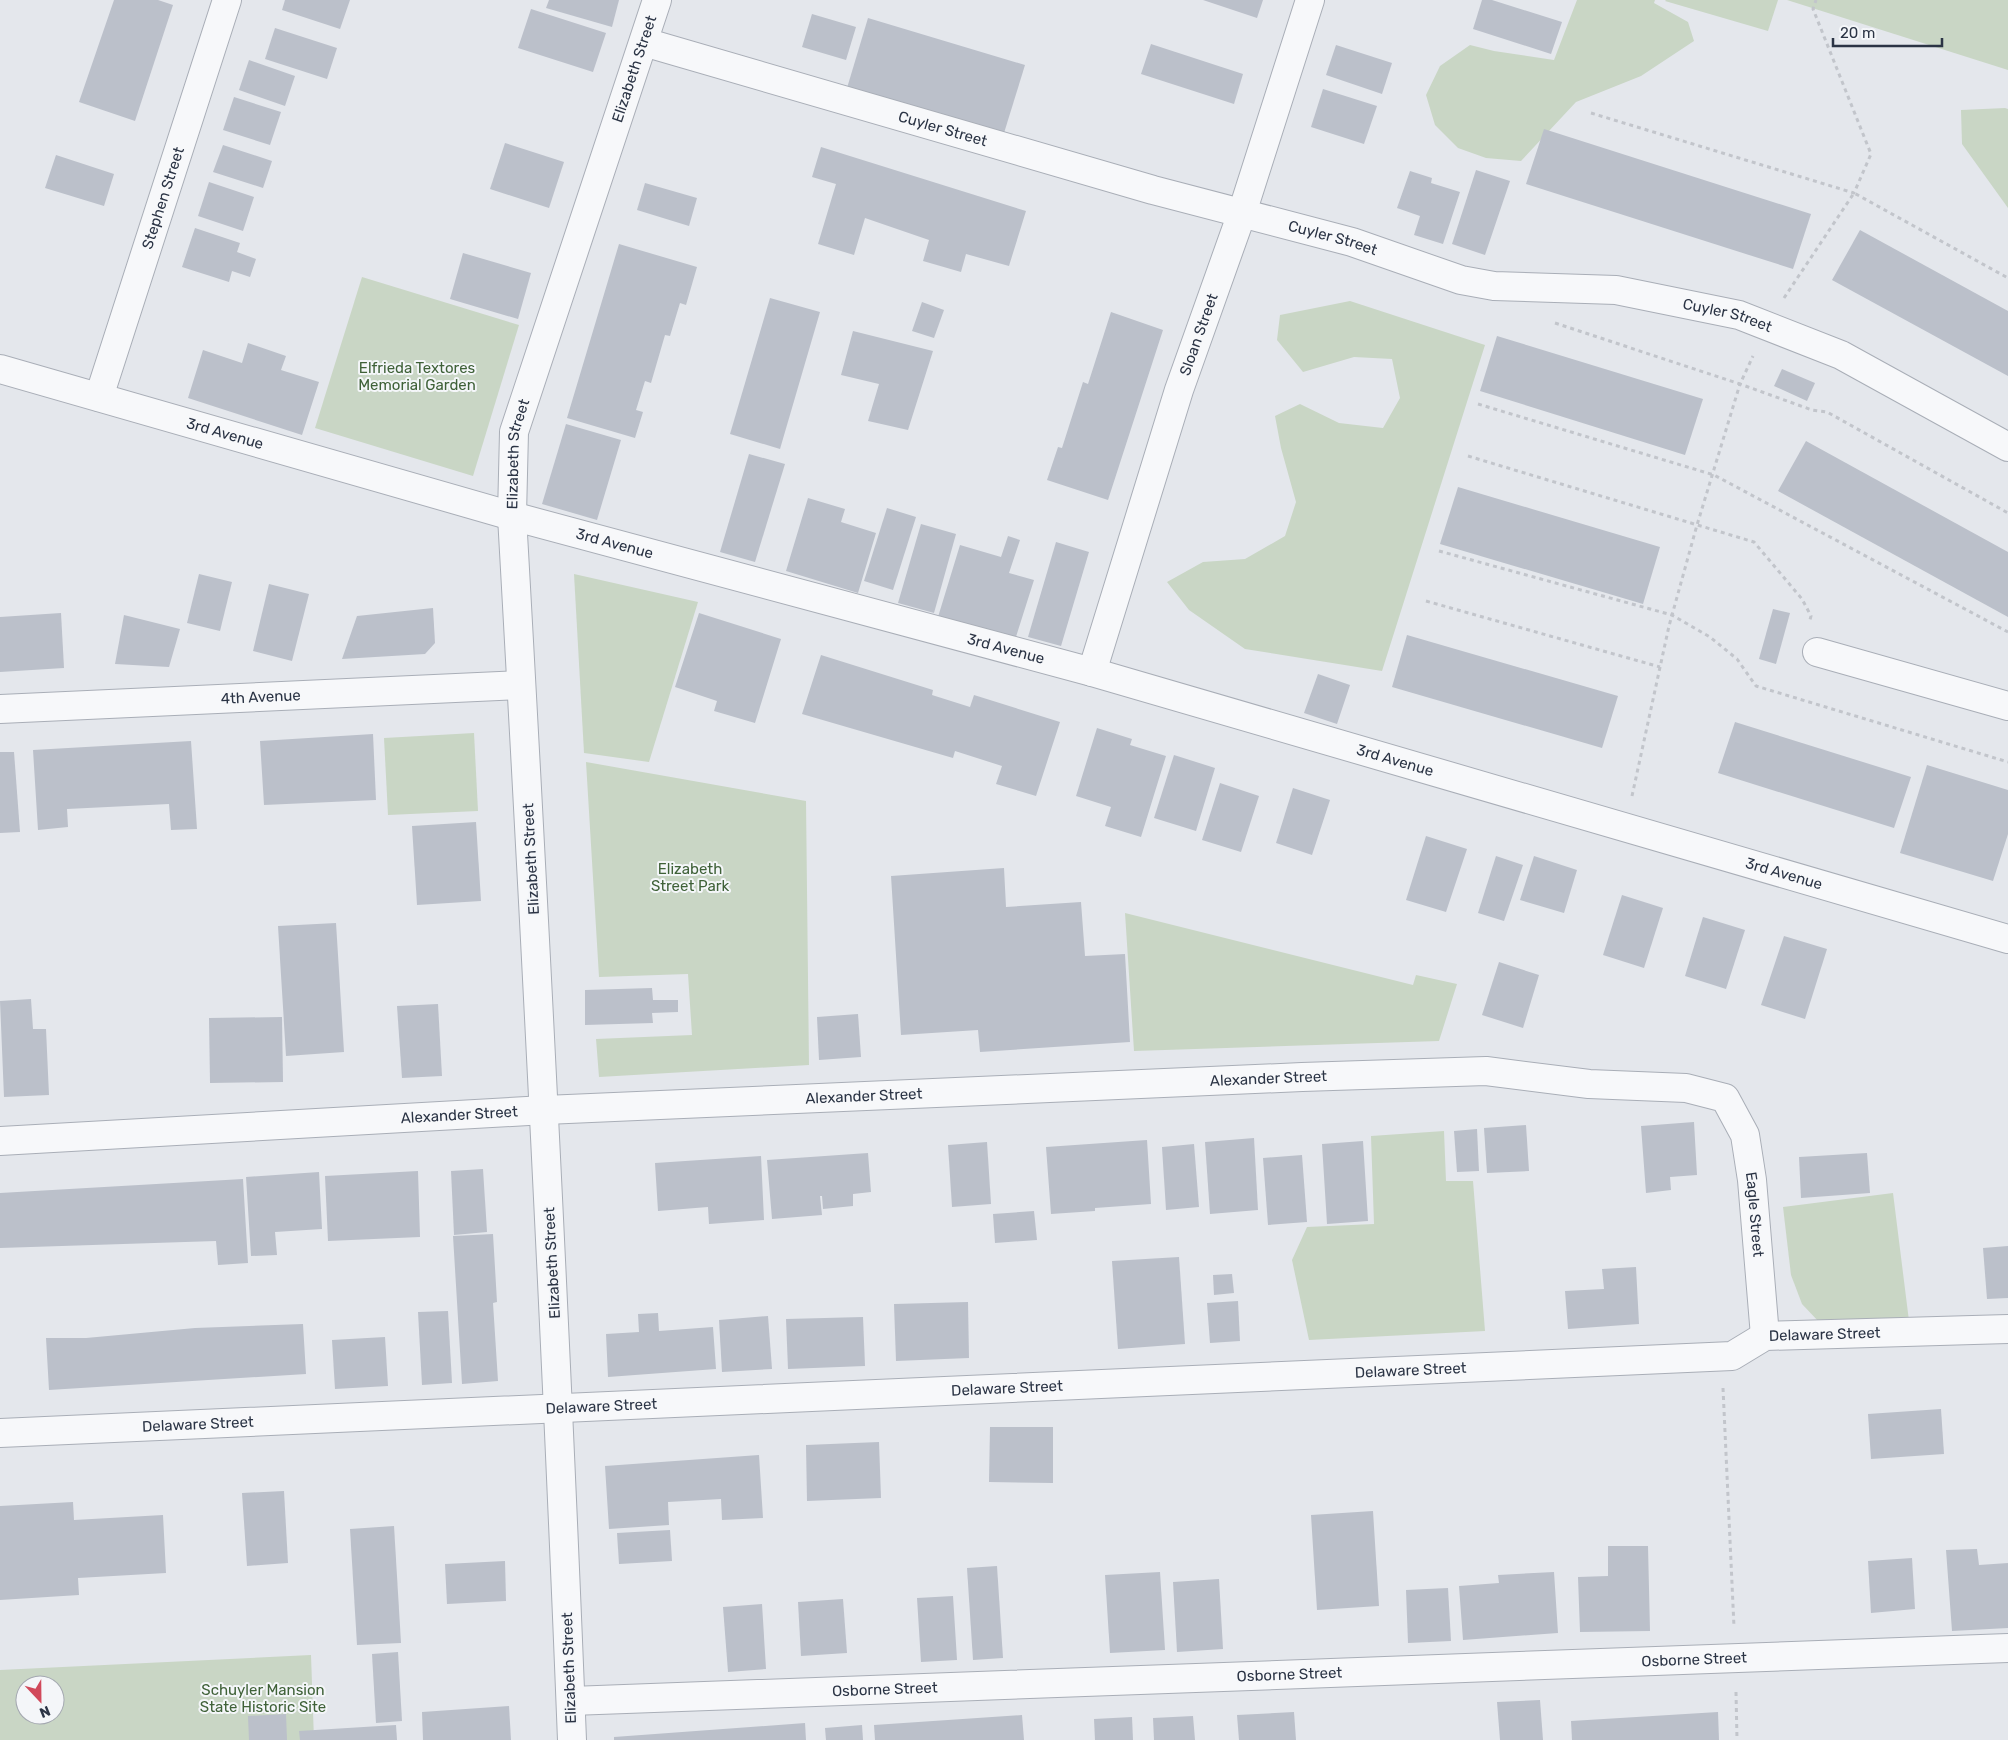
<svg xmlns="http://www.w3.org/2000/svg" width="2008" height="1740" viewBox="0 0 2008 1740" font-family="Rubik,sans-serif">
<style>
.green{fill:#c9d6c5;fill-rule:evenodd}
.building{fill:#bbc0ca}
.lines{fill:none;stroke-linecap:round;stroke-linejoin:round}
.minor-casing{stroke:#a9aeb7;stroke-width:30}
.path{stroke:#c2c5cb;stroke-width:3;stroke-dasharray:4 4;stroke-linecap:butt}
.minor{stroke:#f7f8fa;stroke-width:28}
.labels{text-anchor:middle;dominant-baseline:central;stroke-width:4;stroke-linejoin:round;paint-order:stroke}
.street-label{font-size:15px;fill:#2b3445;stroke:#f4f6f9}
.park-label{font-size:15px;fill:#3f6138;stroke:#f4f6f9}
</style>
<rect width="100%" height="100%" fill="#e4e7ec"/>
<g class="green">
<polygon points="1577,0 1655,0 1654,3 1688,22 1694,41 1641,76 1576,102 1521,161 1486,158 1458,148 1435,125 1426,95 1440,66 1470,45 1494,51 1554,60"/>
<polygon points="1666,0 1778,0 1768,31 1665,1"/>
<polygon points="1787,0 2008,0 2008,70"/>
<polygon points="2005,108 2008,109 2008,208 1962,144 1961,110"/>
<polygon points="362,277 519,325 473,476 315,428"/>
<polygon points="1350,301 1485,345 1382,671 1245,649 1189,610 1167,582 1203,562 1245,559 1285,536 1296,502 1281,448 1275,416 1300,404 1339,423 1383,428 1400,398 1392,359 1354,357 1303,372 1277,340 1280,315"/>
<polygon points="574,574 698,602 649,762 584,753"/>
<polygon points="474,733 478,811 388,815 384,738"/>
<polygon points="586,762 806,801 809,1065 599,1077 596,1039 692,1035 688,974 599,977"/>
<polygon points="1125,913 1413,985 1416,975 1457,984 1439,1041 1134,1051"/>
<polygon points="1444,1131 1446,1181 1473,1181 1485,1331 1309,1340 1292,1260 1307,1227 1374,1224 1371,1136"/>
<polygon points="1893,1193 1909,1321 1820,1323 1802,1304 1791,1275 1783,1207"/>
<path d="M311,1655L314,1740H0V1670ZM25,1685H55V1715H25Z"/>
</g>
<g class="building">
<polygon points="114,0 158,0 173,5 135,121 79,102"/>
<polygon points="285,0 350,0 340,29 282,10"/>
<polygon points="549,0 619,0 612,27 546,8"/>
<polygon points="1203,0 1263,0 1257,18"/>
<polygon points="1482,0 1492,0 1562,22 1551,54 1473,29"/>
<polygon points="531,9 606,33 593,72 518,48"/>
<polygon points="812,14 856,27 846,60 802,47"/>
<polygon points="868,18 1025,65 1004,133 847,88"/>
<polygon points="275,28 337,48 327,79 265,59"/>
<polygon points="1151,44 1243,74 1234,104 1141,74"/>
<polygon points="1336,45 1392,63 1382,94 1326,75"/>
<polygon points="249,60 295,76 285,106 239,90"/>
<polygon points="1323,89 1377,106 1364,144 1311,127"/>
<polygon points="234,97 281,112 270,145 223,130"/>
<polygon points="1544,129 1811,214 1793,269 1526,184"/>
<polygon points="505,143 564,162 549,208 490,189"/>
<polygon points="223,145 272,161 263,188 213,172"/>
<polygon points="821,147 1026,211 1009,266 966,254 961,272 923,261 929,240 865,218 854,255 818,244 836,184 812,177"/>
<polygon points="56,155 114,174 104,206 45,188"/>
<polygon points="1476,170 1510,181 1485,255 1452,244"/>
<polygon points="1410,171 1432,178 1431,183 1460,192 1443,244 1414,235 1420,216 1397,208"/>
<polygon points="209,182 254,197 243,231 198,216"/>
<polygon points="645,183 697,198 689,226 637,210"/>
<polygon points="195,228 240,243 237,252 256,259 250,277 232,271 229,282 182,267"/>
<polygon points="1860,230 2008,311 2008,376 1832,280"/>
<polygon points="619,244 697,267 686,305 680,303 670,336 665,335 651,383 645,381 636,410 643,412 635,438 567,418"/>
<polygon points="463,253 531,273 518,319 450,299"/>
<polygon points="770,298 820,312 780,449 730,434"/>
<polygon points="922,302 944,310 934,338 912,331"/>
<polygon points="1111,312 1163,330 1108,500 1047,480 1058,447 1062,448 1083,382 1088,384"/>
<polygon points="853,331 933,351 908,430 868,421 879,384 841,375"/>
<polygon points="1497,336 1703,399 1685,455 1480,391"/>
<polygon points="248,343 286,356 281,370 319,382 302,435 188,398 203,350 242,363"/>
<polygon points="1782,369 1815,383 1807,401 1774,386"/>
<polygon points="566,424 621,440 597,520 542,504"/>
<polygon points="1806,441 2008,552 2008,617 1778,491"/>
<polygon points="749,454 785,464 755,562 720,552"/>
<polygon points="1458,487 1660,547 1643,604 1440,544"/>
<polygon points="808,498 845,509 841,522 876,533 858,593 786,571"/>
<polygon points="887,508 916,517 893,590 864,581"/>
<polygon points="921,524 956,534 934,613 898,603"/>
<polygon points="1008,536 1020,540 1009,573 1034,580 1015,640 938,617 960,545 1001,557"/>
<polygon points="1056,542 1089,552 1061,646 1028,637"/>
<polygon points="199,574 232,582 220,631 187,623"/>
<polygon points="269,584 309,594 292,661 253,651"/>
<polygon points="433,608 435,643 425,654 342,659 357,616"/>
<polygon points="1773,609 1790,613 1776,664 1759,659"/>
<polygon points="61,613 64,668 0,672 0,617"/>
<polygon points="699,613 781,639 755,723 714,711 717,701 675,687"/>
<polygon points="124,615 180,629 169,667 115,664"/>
<polygon points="1407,635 1618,696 1602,748 1392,687"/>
<polygon points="821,655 933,690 932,695 970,707 974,695 1060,722 1036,796 996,784 1002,766 955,751 953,758 802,714"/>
<polygon points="1318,674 1350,685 1337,724 1304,713"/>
<polygon points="1735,722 1911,777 1894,828 1718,773"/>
<polygon points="1097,728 1132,739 1130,745 1166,756 1141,837 1105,826 1111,807 1076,796"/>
<polygon points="373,734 376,800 264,805 260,741"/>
<polygon points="191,741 197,829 171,830 169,804 67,809 68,827 38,830 33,750"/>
<polygon points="0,752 14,752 20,832 0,833"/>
<polygon points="1174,755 1215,768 1196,831 1154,818"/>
<polygon points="1927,765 2008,790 2008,834 1993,881 1900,853"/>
<polygon points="1220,783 1259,796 1241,852 1202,840"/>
<polygon points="1293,788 1330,800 1312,855 1276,843"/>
<polygon points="476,822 481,901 417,905 412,826"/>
<polygon points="1426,836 1467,849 1446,912 1406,900"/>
<polygon points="1496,856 1523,865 1504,921 1478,913"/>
<polygon points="1534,856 1577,870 1564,913 1520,900"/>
<polygon points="1004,868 1006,907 1081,902 1085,956 1125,954 1130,1042 980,1052 978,1030 901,1035 891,876"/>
<polygon points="1622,895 1663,908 1644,968 1603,955"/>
<polygon points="1703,917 1745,930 1726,989 1685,976"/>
<polygon points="336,923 344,1052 286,1056 278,926"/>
<polygon points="1784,936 1827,949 1805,1019 1761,1005"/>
<polygon points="1499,962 1539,975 1523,1028 1482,1015"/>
<polygon points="652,988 653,1000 678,1000 678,1012 652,1013 653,1023 585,1025 585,990"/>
<polygon points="31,999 33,1029 46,1029 49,1095 4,1097 0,1001"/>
<polygon points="438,1004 442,1076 402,1078 397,1006"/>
<polygon points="858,1014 861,1057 819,1060 817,1017"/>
<polygon points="282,1017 283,1082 210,1083 209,1018"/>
<polygon points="1694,1122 1697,1175 1670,1177 1671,1190 1646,1193 1641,1126"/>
<polygon points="1526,1125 1529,1171 1487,1173 1484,1128"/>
<polygon points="1477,1129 1479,1171 1457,1172 1454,1131"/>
<polygon points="1254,1138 1258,1210 1210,1214 1205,1142"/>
<polygon points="1147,1140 1151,1204 1095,1208 1095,1211 1051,1214 1046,1147"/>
<polygon points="1363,1141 1368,1221 1327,1224 1322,1144"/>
<polygon points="987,1142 991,1204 952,1207 948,1145"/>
<polygon points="1194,1144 1199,1207 1166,1210 1162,1147"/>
<polygon points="868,1153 871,1192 853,1194 853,1206 823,1209 822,1196 820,1196 822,1215 772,1219 767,1160"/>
<polygon points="1867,1153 1870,1193 1801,1198 1799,1157"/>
<polygon points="1302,1155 1307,1222 1268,1225 1263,1158"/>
<polygon points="761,1156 764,1220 709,1224 708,1207 658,1211 655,1163"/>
<polygon points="483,1169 487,1232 454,1235 451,1171"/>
<polygon points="418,1171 420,1237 328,1241 325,1176"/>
<polygon points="319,1172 322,1229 275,1232 277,1255 251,1256 246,1177"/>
<polygon points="243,1179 248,1263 218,1265 216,1241 0,1248 0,1193"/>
<polygon points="1034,1211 1037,1240 995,1243 993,1214"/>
<polygon points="493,1234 497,1302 493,1303 498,1381 462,1384 453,1236"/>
<polygon points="2008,1246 2008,1298 1987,1299 1983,1248"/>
<polygon points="1179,1257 1185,1344 1118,1349 1112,1261"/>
<polygon points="1636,1267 1639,1324 1568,1329 1565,1291 1604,1289 1602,1269"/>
<polygon points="1232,1274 1234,1293 1214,1295 1213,1275"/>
<polygon points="1238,1301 1240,1341 1210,1343 1207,1303"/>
<polygon points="968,1302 969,1358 896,1361 894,1304"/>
<polygon points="448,1311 452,1383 422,1385 418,1312"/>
<polygon points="658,1313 659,1331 713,1327 716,1369 608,1377 606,1334 639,1332 638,1314"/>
<polygon points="768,1316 772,1369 722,1372 719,1320"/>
<polygon points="863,1317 865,1366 788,1369 786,1319"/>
<polygon points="303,1324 306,1374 49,1390 46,1338 86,1338 195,1328"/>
<polygon points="385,1337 388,1386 335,1389 332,1340"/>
<polygon points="1941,1409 1944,1454 1871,1459 1868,1414"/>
<polygon points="990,1427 1053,1427 1053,1483 989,1482"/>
<polygon points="879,1442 881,1498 807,1501 806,1445"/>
<polygon points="759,1455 763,1518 722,1520 721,1499 668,1502 669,1525 609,1529 605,1466"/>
<polygon points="284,1491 288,1563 247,1566 242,1493"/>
<polygon points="73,1502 74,1520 163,1515 166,1573 78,1578 79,1595 0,1600 0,1506"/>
<polygon points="1373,1511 1379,1606 1317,1610 1311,1515"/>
<polygon points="394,1526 401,1643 357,1645 350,1529"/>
<polygon points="670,1530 672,1561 619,1564 617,1533"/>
<polygon points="1608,1546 1648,1546 1650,1631 1580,1632 1578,1577 1608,1576"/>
<polygon points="1977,1549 1979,1565 2008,1563 2008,1628 1952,1631 1946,1550"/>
<polygon points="1912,1558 1915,1609 1871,1613 1868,1561"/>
<polygon points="505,1561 506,1601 447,1604 445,1564"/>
<polygon points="997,1566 1003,1658 973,1660 967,1568"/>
<polygon points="1160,1572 1165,1650 1110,1653 1105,1575"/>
<polygon points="1554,1572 1558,1633 1463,1640 1459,1586 1499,1583 1498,1575"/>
<polygon points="1219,1579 1223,1649 1177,1652 1173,1582"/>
<polygon points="1448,1588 1451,1641 1408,1643 1406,1590"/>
<polygon points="953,1596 957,1660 921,1662 917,1598"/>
<polygon points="843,1599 847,1653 801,1656 798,1602"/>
<polygon points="762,1604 766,1669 728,1672 723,1607"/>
<polygon points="398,1652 402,1721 376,1723 372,1654"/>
<polygon points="1540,1700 1543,1740 1500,1740 1497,1702"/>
<polygon points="509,1706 511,1740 423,1740 422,1712"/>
<polygon points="1294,1712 1296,1740 1239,1740 1237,1715"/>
<polygon points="1718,1712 1719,1740 1572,1740 1571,1721"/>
<polygon points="286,1714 287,1740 249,1740 248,1716"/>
<polygon points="1022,1715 1024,1740 875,1740 874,1725"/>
<polygon points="1193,1716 1195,1740 1154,1740 1153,1718"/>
<polygon points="1132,1717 1133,1740 1095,1740 1094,1719"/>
<polygon points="805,1723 806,1740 614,1740 614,1737"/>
<polygon points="396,1725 397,1740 300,1740 299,1731"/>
<polygon points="862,1725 863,1740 826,1740 825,1728"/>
</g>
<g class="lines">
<g class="minor-casing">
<g id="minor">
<path id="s1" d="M644,42L1153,190L1352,242L1461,280L1494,286L1616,290L1739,315L1841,355L2008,447"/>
<path id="s2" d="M0,369L512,516L1092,672L2008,939"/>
<path id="s3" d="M99,397L227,0"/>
<polyline points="1817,652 2008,706"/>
<path id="s4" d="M1092,672L1179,390L1242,213L1310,0"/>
<path id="s5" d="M0,709L521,685"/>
<path id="s6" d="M0,1141L545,1110L1302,1077L1486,1071L1589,1084L1686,1088L1725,1098L1745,1135L1752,1180L1765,1336"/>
<path id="s7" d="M0,1433L1732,1356L1765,1336L2008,1329"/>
<path id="s8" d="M571,1701L2008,1648"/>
<path id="s9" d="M572,1740C556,1332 535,924 512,516L514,432L657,0"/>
</g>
</g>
<g class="path">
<polyline points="1591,113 1854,193 1871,154 1813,9 1816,0"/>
<polyline points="1784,298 1854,193 2008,278"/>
<polyline points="1555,323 1740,384 1753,356"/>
<polyline points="1478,404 1714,475 2008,632"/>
<polyline points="1468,456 1754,542 1802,599 1811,616 1810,620"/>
<polyline points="1439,551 1672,615 1710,637 1737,659 1756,686 2008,762"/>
<polyline points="1426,601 1660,667"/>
<polyline points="1632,796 1669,626 1697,525 1740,384 1812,410 1827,412 2008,513"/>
<polyline points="1723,1388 1734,1627"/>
<polyline points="1736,1692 1737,1740"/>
</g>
<use href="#minor" class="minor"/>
</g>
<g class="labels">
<g class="street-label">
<text stroke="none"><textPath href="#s9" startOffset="1692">Elizabeth Street</textPath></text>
<text stroke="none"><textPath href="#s1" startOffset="311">Cuyler Street</textPath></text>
<text stroke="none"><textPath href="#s3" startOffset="209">Stephen Street</textPath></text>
<text stroke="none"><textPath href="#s1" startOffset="716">Cuyler Street</textPath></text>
<text stroke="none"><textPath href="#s1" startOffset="1121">Cuyler Street</textPath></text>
<text stroke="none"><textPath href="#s4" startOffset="354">Sloan Street</textPath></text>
<text stroke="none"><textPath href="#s2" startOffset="234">3rd Avenue</textPath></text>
<text stroke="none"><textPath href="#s9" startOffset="1288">Elizabeth Street</textPath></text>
<text stroke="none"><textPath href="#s2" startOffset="639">3rd Avenue</textPath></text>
<text stroke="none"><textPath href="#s2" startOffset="1044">3rd Avenue</textPath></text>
<text stroke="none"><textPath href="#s5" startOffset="261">4th Avenue</textPath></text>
<text stroke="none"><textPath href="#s2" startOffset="1449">3rd Avenue</textPath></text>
<text transform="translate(531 859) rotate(-93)">Elizabeth Street</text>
<text stroke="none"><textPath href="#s2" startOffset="1854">3rd Avenue</textPath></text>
<text stroke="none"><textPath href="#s6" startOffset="1270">Alexander Street</textPath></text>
<text stroke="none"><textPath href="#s6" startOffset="865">Alexander Street</textPath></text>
<text stroke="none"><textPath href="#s6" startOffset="460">Alexander Street</textPath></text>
<text stroke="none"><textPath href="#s6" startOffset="1851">Eagle Street</textPath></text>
<text transform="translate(552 1263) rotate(-93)">Elizabeth Street</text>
<text stroke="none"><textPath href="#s7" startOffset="1832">Delaware Street</textPath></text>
<text stroke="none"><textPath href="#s7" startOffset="1412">Delaware Street</textPath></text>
<text stroke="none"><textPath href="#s7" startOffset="1008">Delaware Street</textPath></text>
<text stroke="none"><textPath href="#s7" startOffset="602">Delaware Street</textPath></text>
<text stroke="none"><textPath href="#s7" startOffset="198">Delaware Street</textPath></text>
<text stroke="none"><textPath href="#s8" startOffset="1124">Osborne Street</textPath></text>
<text transform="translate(569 1668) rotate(-92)">Elizabeth Street</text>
<text stroke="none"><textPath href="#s8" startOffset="719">Osborne Street</textPath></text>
<text stroke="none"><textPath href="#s8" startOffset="314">Osborne Street</textPath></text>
</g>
<g class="park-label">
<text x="417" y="368">Elfrieda Textores<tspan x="417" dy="17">Memorial Garden</tspan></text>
<text x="690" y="869">Elizabeth<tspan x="690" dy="17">Street Park</tspan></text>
<text x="263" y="1690">Schuyler Mansion<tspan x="263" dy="17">State Historic Site</tspan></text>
</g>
</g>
<g transform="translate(40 1700) rotate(158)"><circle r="24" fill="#f4f6f9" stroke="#a4a8b1"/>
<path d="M0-4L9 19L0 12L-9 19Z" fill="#d1495b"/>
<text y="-8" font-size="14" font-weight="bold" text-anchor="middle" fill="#2b3445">N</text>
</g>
<path d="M1833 38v8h109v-8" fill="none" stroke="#2b3445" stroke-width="2.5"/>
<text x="1840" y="38" font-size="15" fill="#2b3445" stroke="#f4f6f9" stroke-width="4" paint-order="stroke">20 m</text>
</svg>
